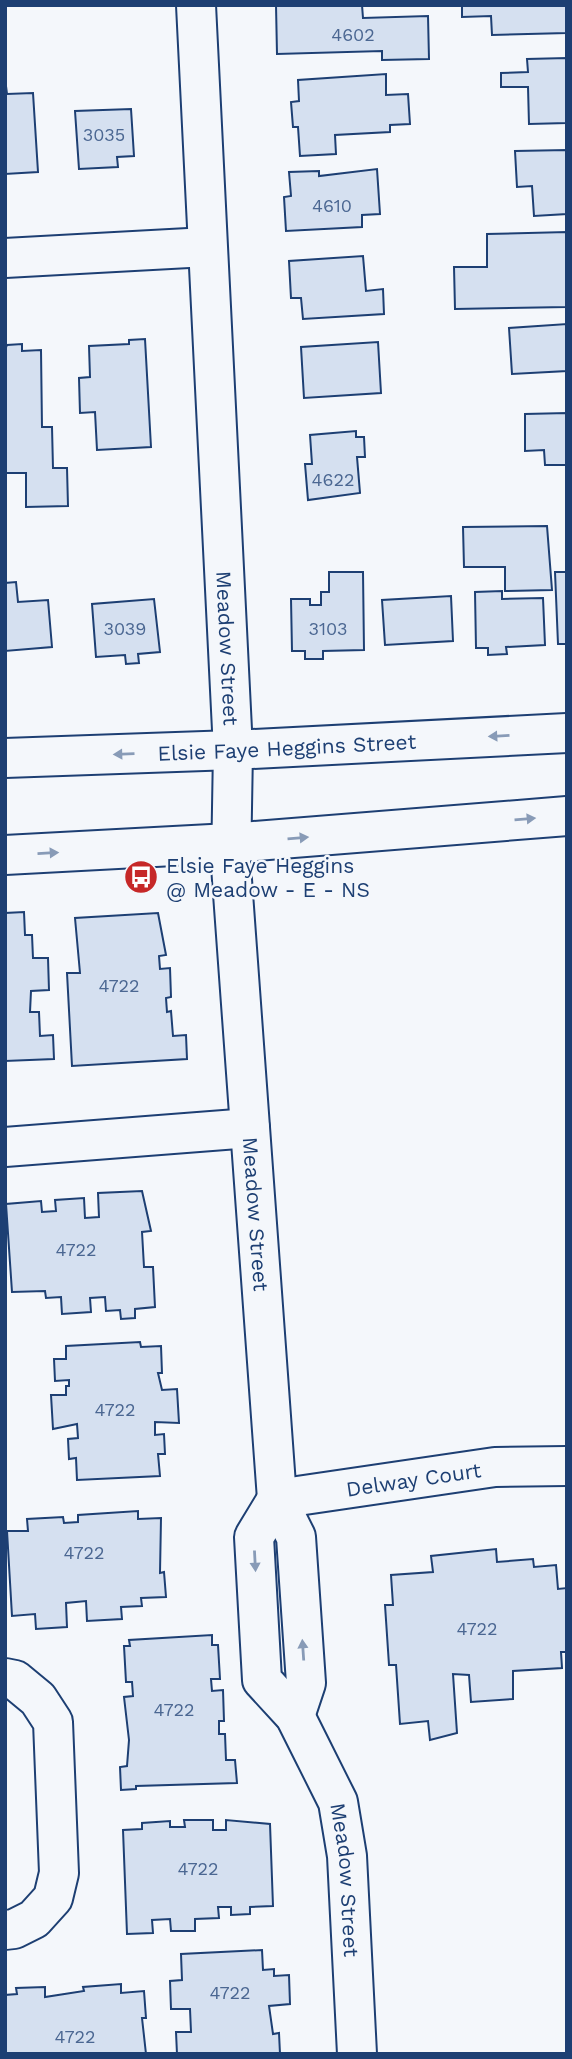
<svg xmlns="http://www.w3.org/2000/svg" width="572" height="2059" viewBox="0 0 572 2059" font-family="'Work Sans',sans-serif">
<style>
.building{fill:#d5e0f0;stroke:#1d3f73;stroke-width:2}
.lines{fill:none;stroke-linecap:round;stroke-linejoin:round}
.minor-casing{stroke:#1d3f73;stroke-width:42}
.major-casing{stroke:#1d3f73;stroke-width:42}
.minor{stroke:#f4f7fb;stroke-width:38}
.major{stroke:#f4f7fb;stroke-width:38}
.oneway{fill:#889bb7}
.labels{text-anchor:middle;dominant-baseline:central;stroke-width:5;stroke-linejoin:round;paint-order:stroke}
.number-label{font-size:18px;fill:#4b6792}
.street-label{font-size:21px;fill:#1d3f73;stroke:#f4f7fb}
.poi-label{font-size:21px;fill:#1d3f73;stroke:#f4f7fb;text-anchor:start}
</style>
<rect width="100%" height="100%" fill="#f4f7fb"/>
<g class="building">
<polygon points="276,5 362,5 363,18 428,16 429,59 382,60 382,51 277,54"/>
<polygon points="462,5 567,5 567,33 492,35 491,16 462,17"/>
<polygon points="567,58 567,123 529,124 528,87 501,87 501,73 528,72 527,59"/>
<polygon points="386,74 386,95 408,94 410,124 390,125 390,132 335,135 336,154 300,156 298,127 293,127 291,102 299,101 298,80"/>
<polygon points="5,78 7,94 33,93 38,172 5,174"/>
<polygon points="131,109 134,156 117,157 118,167 79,169 75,111"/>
<polygon points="567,150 567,214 534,216 532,186 517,187 515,151"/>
<polygon points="377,169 380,214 362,215 362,227 286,231 284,197 291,196 289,172 319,171 319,176"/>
<polygon points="567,232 567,307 455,309 454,267 487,267 487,234"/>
<polygon points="363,256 366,291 383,289 384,314 303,319 301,298 291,298 289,261"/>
<polygon points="567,324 567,371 512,374 509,328"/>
<polygon points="145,339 151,447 97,450 95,412 80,413 79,378 90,377 89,346 129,344 129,340"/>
<polygon points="378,342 381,393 304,398 301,347"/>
<polygon points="22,344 22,351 41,350 42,427 52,427 53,468 67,468 68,506 26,507 26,473 5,473 5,350 7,345"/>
<polygon points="567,413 567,465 545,465 544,450 525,451 525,414"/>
<polygon points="356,431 356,437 364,437 365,457 357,457 360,493 308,500 305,464 312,464 310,435"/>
<polygon points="547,526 552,590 505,591 505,567 464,567 463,527"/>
<polygon points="329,572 363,572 364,650 323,651 323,659 305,659 305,651 292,651 291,599 310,599 310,605 321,605 321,592 329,592"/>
<polygon points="555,572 567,572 567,644 558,644"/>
<polygon points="16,582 18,602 48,600 52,647 5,651 5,583"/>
<polygon points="502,591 502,599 543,598 545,645 506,647 507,654 488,655 488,648 476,648 475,592"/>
<polygon points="451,596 453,641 385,645 382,600"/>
<polygon points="154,599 160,652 138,654 139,663 126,664 125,655 96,657 92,604"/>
<polygon points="24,912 25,935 32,935 33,958 48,958 49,990 31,991 30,1012 39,1012 40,1036 53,1035 54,1059 5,1061 5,913"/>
<polygon points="158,913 166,955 159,956 160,969 170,968 171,997 166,998 167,1012 171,1011 173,1036 186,1035 187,1059 72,1066 67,973 80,973 75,918"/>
<polygon points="142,1191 151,1231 142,1232 144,1267 153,1267 155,1307 135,1309 135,1318 121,1319 120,1310 106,1311 105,1297 90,1298 91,1312 62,1314 61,1297 46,1298 45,1291 12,1292 6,1204 41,1201 42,1212 56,1211 55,1200 84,1198 85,1218 99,1217 98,1193"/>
<polygon points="140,1342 141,1347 161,1346 162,1373 158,1373 162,1390 177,1389 179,1423 155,1422 155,1435 164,1434 165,1454 158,1454 160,1476 77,1480 76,1458 69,1459 68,1439 78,1438 77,1424 53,1429 51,1395 66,1395 66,1386 69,1386 69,1380 55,1381 54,1359 66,1359 66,1346"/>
<polygon points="138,1511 138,1519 161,1518 160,1573 164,1572 166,1597 141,1598 142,1606 121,1607 122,1619 87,1621 86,1601 66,1603 67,1627 36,1629 35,1614 12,1616 7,1531 28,1531 27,1519 63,1517 64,1523 78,1522 78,1515"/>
<polygon points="496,1549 497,1562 533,1559 534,1567 556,1565 558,1589 567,1588 567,1652 561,1652 562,1668 513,1671 513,1699 471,1702 469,1675 453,1674 457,1733 430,1740 428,1721 400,1724 396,1665 389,1665 385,1605 393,1605 391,1575 433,1572 431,1556"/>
<polygon points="212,1635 212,1645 218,1645 220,1679 211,1679 212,1691 223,1690 224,1721 219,1721 219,1734 225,1734 226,1760 235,1760 237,1783 136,1786 136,1789 121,1790 120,1767 127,1766 129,1740 124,1697 133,1696 132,1682 126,1682 124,1646 130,1646 129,1640"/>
<polygon points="184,1820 213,1820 213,1830 226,1830 226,1820 270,1824 273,1906 250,1907 250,1914 231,1915 231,1907 218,1907 219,1918 195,1919 195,1931 171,1931 170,1919 152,1920 153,1933 127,1934 123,1830 142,1829 142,1823 170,1821 170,1827 185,1827"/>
<polygon points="262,1950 263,1970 274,1969 274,1976 289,1975 290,2004 269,2006 273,2034 279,2033 280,2054 177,2054 176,2032 191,2032 190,2009 171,2009 170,1981 182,1980 181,1954"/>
<polygon points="121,1984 121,1993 144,1991 146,2018 142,2018 146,2054 5,2054 5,1995 17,1994 16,1988 45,1987 45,1997 84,1991 83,1987"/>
</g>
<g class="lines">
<g class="minor-casing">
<g id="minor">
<path id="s1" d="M196,5L233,750L231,866L277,1499L296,1537L306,1683L295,1716"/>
<polyline points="5,258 207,247"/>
<polyline points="5,1147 250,1128"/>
<path id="s2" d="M277,1499L254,1537L262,1680L295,1716L338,1802L347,1856L357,2054"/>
<path id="s3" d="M277,1499L495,1467L567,1466"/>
<polyline points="5,1678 15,1680 38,1699 53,1722 59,1873 53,1898 34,1919 14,1929 5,1930"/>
</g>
</g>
<g class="major-casing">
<g id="major">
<path id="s4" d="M5,758L233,750L567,733"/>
<polyline points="5,855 230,843 567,816"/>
</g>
</g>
<use href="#minor" class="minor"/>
<use href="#major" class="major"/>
</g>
<defs><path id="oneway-solid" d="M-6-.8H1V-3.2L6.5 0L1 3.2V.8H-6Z" transform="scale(1.75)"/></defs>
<g class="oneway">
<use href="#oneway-solid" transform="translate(499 736) rotate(177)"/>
<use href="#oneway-solid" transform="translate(124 754) rotate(178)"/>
<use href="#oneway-solid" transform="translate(525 819) rotate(-5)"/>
<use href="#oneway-solid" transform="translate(298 838) rotate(-5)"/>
<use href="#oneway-solid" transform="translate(48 853) rotate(-3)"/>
<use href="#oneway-solid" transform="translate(255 1561) rotate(87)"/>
<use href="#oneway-solid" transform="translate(303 1650) rotate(-94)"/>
</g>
<defs>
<g id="bus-disc" transform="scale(1.75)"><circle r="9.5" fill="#c62828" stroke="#f4f7fb"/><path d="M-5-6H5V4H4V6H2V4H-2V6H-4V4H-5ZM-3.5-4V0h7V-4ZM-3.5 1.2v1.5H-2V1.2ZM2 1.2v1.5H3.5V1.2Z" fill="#fff"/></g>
</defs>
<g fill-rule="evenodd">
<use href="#bus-disc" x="141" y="877"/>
</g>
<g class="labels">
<g class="number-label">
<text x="353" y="34">4602</text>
<text x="104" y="134">3035</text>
<text x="332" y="205">4610</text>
<text x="333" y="479">4622</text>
<text x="125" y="628">3039</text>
<text x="328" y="628">3103</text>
<text x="119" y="985">4722</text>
<text x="76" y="1249">4722</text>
<text x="115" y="1409">4722</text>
<text x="84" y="1552">4722</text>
<text x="477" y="1628">4722</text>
<text x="174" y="1709">4722</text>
<text x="198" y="1868">4722</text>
<text x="230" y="1992">4722</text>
<text x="75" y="2036">4722</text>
</g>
<g class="street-label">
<text stroke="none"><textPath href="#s1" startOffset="644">Meadow Street</textPath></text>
<text stroke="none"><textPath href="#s4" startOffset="282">Elsie Faye Heggins Street</textPath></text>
<text stroke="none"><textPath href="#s1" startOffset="1211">Meadow Street</textPath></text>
<text stroke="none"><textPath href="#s3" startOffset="138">Delway Court</textPath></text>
<text stroke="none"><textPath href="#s2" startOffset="411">Meadow Street</textPath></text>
</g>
<g class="poi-label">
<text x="166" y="865">Elsie Faye Heggins<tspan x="166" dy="24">@ Meadow - E - NS</tspan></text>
</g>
</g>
<rect width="572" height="2059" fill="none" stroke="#1d3f73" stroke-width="14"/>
</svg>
